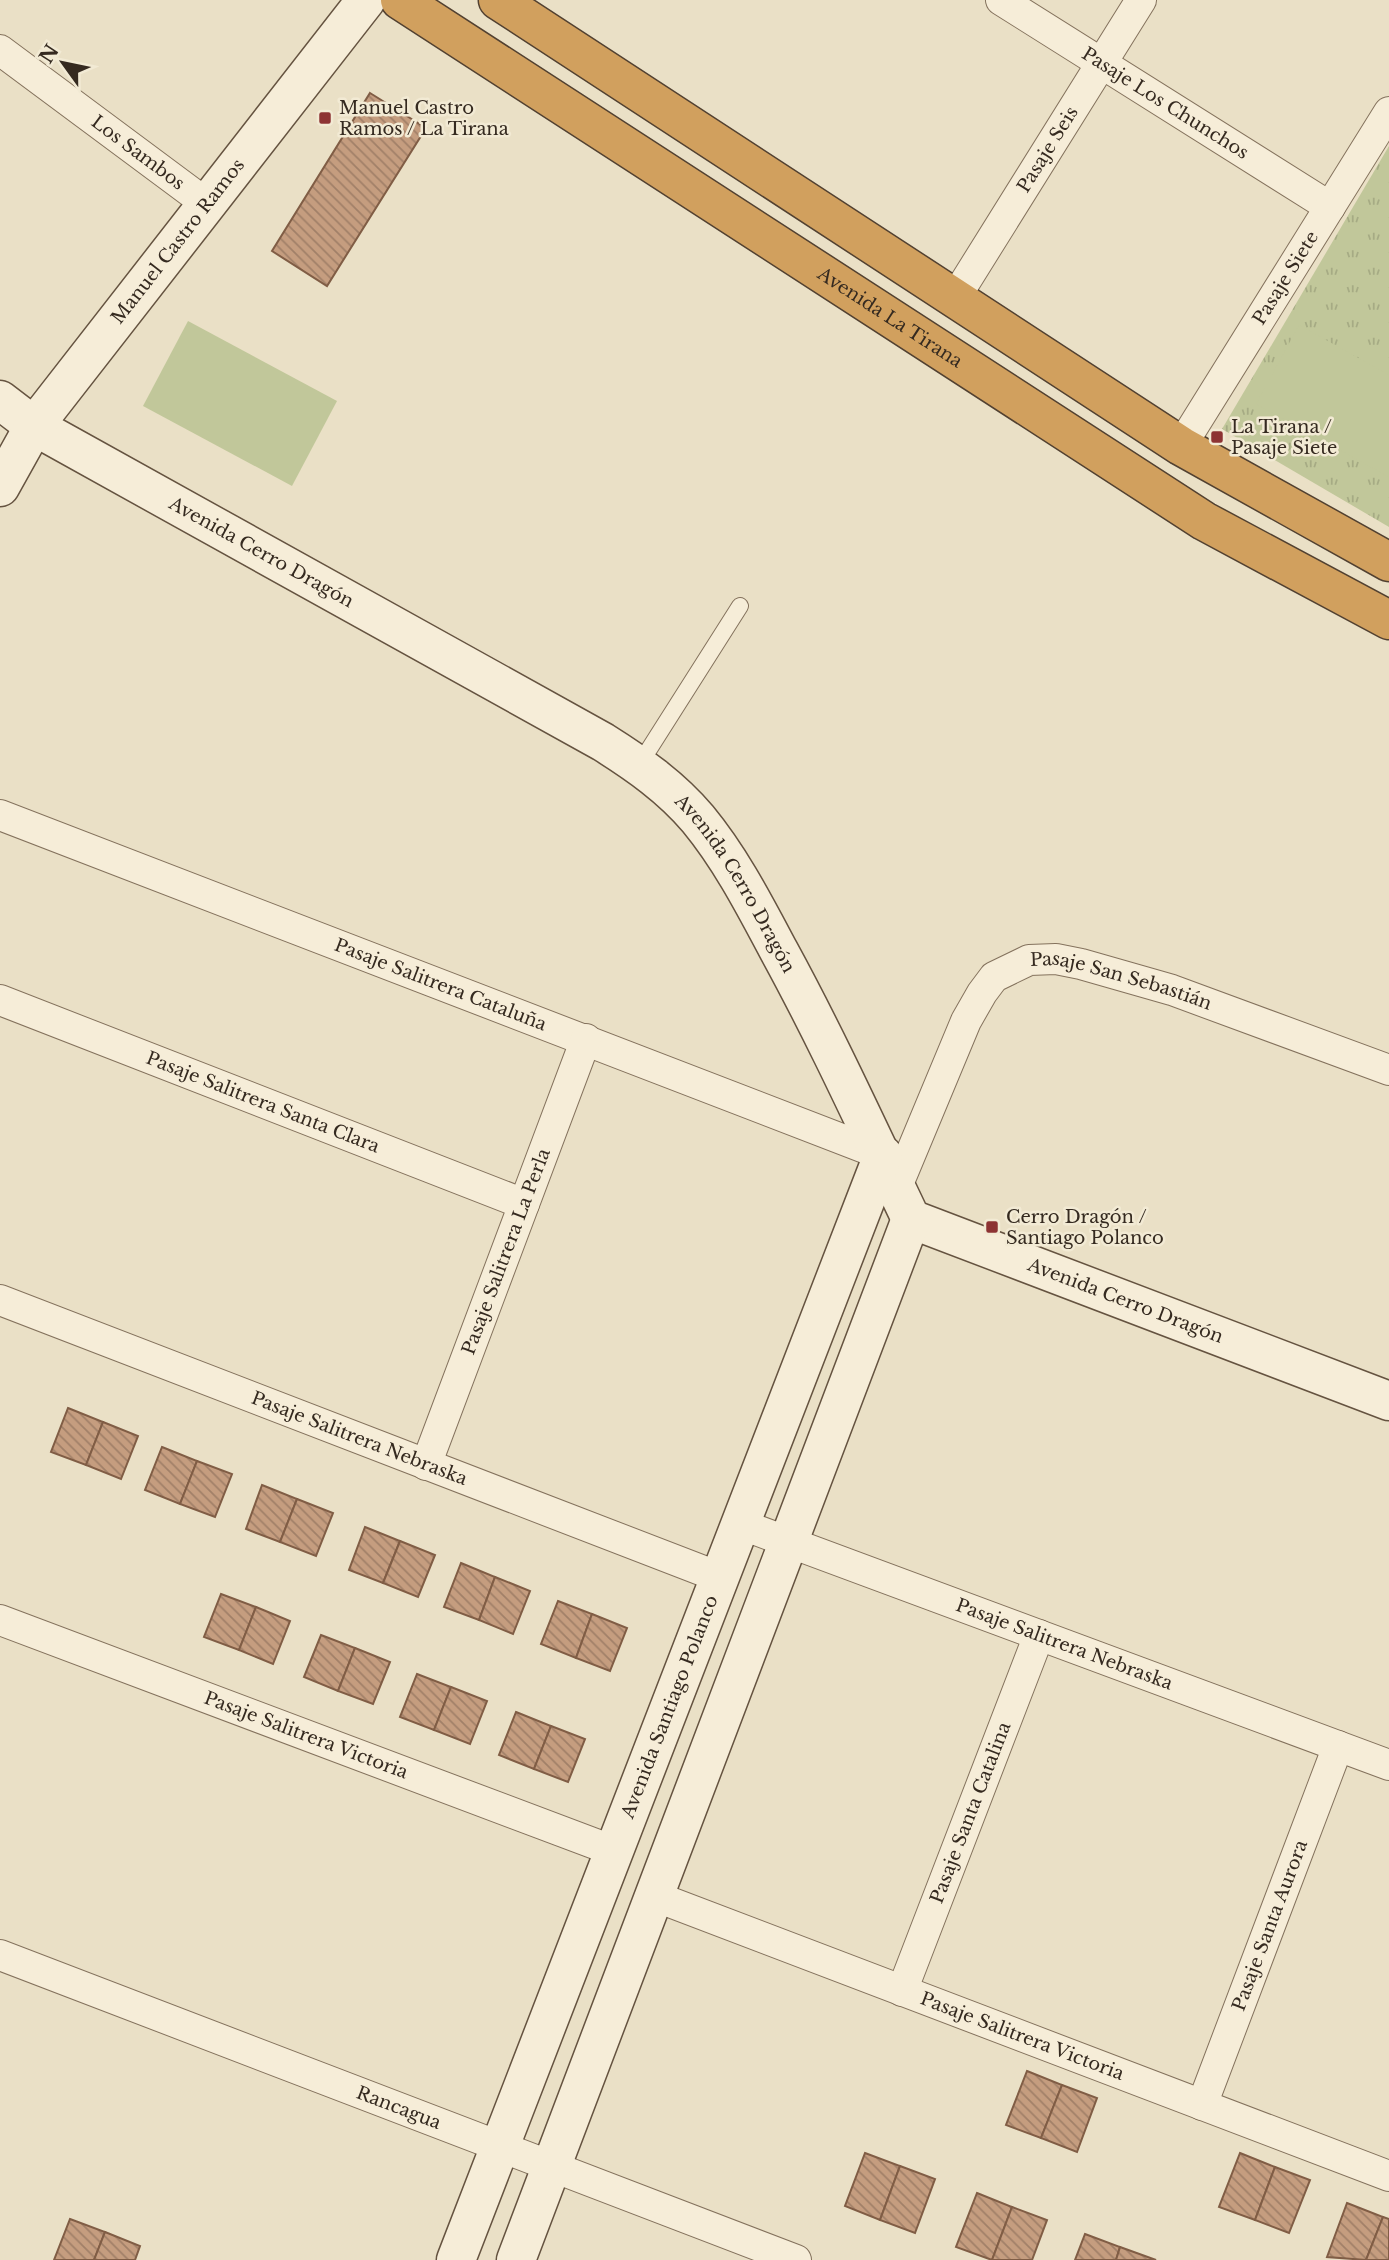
<svg xmlns="http://www.w3.org/2000/svg" width="1389" height="2260" viewBox="0 0 1389 2260" font-family="'Libre Baskerville',serif">
<style>
.grass{fill:url(#grass-tufts)}
.pitch{fill:#c1c79a}
.building{fill:url(#building-back-hatch);stroke:#805d45;stroke-width:2}
.lines{fill:none;stroke-linecap:round;stroke-linejoin:round}
.lane-casing{stroke:#84725d;stroke-width:18}
.street-casing{stroke:#84725d;stroke-width:32}
.secondary-casing{stroke:#655340;stroke-width:41}
.highway-casing{stroke:#524131;stroke-width:41}
.lane{stroke:#f6edd8;stroke-width:16}
.street{stroke:#f6edd8;stroke-width:30}
.secondary{stroke:#f6edd8;stroke-width:38}
.highway{stroke:#d1a05e;stroke-width:38}
.poi-dot{fill:#8d3333;stroke:#f2ead4;stroke-width:2.5}
.labels{text-anchor:middle;dominant-baseline:central;stroke-width:5;stroke-linejoin:round;paint-order:stroke}
.street-label{font-size:18px;fill:#352a20;stroke:#f2ead4}
.poi-label{font-size:18px;fill:#352a20;stroke:#f2ead4;text-anchor:start}
</style>
<defs>
<pattern id="grass-tufts" width="24" height="20" patternUnits="userSpaceOnUse" patternTransform="scale(1.75)"><rect width="24" height="20" fill="#c1c79a"/><path d="M3 7l-1-3M5 7V3M7 7l1-3M15 17l-1-3M17 17v-4M19 17l1-3" fill="none" stroke="#a6ab84"/></pattern>
<pattern id="building-back-hatch" width="6" height="6" patternUnits="userSpaceOnUse" patternTransform="scale(1.75)"><rect width="6" height="6" fill="#c59d7f"/><path d="M-1 5l2 2M0 0l6 6M5-1l2 2" fill="none" stroke="#a18068"/></pattern>
</defs>
<rect width="100%" height="100%" fill="#eae0c6"/>
<polygon class="grass" points="1389,146 1389,527 1222,429"/>
<g class="pitch">
<polygon points="188,321 337,401 292,486 143,406"/>
<polygon points="1299,325 1389,375 1389,477 1256,404"/>
</g>
<g class="building">
<polygon points="370,93 426,128 327,286 272,251"/>
<polygon points="68,1408 103,1422 86,1465 51,1452"/>
<polygon points="103,1422 138,1436 121,1479 86,1465"/>
<polygon points="162,1447 197,1461 180,1504 145,1490"/>
<polygon points="197,1461 232,1474 215,1517 180,1504"/>
<polygon points="262,1485 297,1499 280,1542 246,1529"/>
<polygon points="297,1499 333,1513 316,1556 280,1542"/>
<polygon points="365,1527 400,1541 383,1583 349,1570"/>
<polygon points="400,1541 435,1555 418,1597 383,1583"/>
<polygon points="461,1563 495,1577 479,1620 444,1607"/>
<polygon points="495,1577 530,1591 513,1634 479,1620"/>
<polygon points="221,1594 256,1607 239,1650 204,1637"/>
<polygon points="558,1601 592,1614 576,1658 541,1644"/>
<polygon points="256,1607 290,1621 273,1664 239,1650"/>
<polygon points="592,1614 627,1628 610,1671 576,1658"/>
<polygon points="321,1635 355,1648 338,1691 304,1677"/>
<polygon points="355,1648 390,1662 373,1704 338,1691"/>
<polygon points="417,1674 451,1687 434,1730 400,1717"/>
<polygon points="451,1687 487,1701 470,1744 434,1730"/>
<polygon points="516,1712 551,1726 534,1769 499,1755"/>
<polygon points="551,1726 585,1739 568,1782 534,1769"/>
<polygon points="1027,2071 1062,2085 1041,2138 1006,2125"/>
<polygon points="1062,2085 1097,2098 1077,2152 1041,2138"/>
<polygon points="865,2153 900,2166 880,2220 845,2206"/>
<polygon points="1240,2153 1275,2167 1255,2220 1219,2207"/>
<polygon points="900,2166 935,2179 915,2233 880,2220"/>
<polygon points="1275,2167 1310,2180 1289,2233 1255,2220"/>
<polygon points="977,2193 1012,2207 992,2260 956,2247"/>
<polygon points="1347,2203 1383,2217 1366,2260 1327,2257"/>
<polygon points="1012,2207 1047,2220 1032,2260 992,2260"/>
<polygon points="1383,2217 1389,2219 1389,2260 1366,2260"/>
<polygon points="70,2219 105,2232 94,2260 54,2260"/>
<polygon points="105,2232 140,2246 135,2260 94,2260"/>
<polygon points="1085,2234 1120,2247 1116,2260 1075,2260"/>
<polygon points="1120,2247 1156,2260 1116,2260"/>
</g>
<g class="lines">
<g class="lane-casing">
<polyline id="lane" points="639,765 740,606"/>
</g>
<g class="street-casing">
<g id="street">
<path id="s1" d="M1001,0L1330,207"/>
<path id="s2" d="M0,50L207,204"/>
<path id="s3" d="M955,298L1141,0"/>
<path id="s4" d="M1181,446L1389,112"/>
<path id="s5" d="M0,815L883,1155"/>
<path id="s6" d="M0,1000L524,1204"/>
<path id="s7" d="M896,1189L966,1021L982,993L994,977L1029,960L1056,959L1081,964L1172,990L1389,1070"/>
<path id="s8" d="M0,1300L719,1577"/>
<path id="s9" d="M426,1465L586,1039"/>
<path id="s10" d="M740,1524L1389,1765"/>
<path id="s11" d="M0,1620L614,1851"/>
<path id="s12" d="M654,1896L1389,2176"/>
<path id="s13" d="M0,1955L796,2260"/>
<path id="s14" d="M902,1991L1039,1635"/>
<path id="s15" d="M1202,2105L1338,1746"/>
</g>
</g>
<g class="secondary-casing">
<g id="secondary">
<path id="s16" d="M0,400L34,426L603,742C638,764 671,787 698,819C731,859 755,906 779,951C827,1039 868,1129 911,1219L1389,1401"/>
<path id="s17" d="M0,487L34,426L366,0"/>
<path id="s18" d="M456,2260L883,1155"/>
<polyline points="516,2260 911,1219"/>
</g>
</g>
<g class="highway-casing">
<g id="highway">
<path id="s19" d="M400,0L1204,521L1389,620"/>
<polyline points="498,0 1181,446 1389,562"/>
</g>
</g>
<use href="#lane" class="lane"/>
<use href="#street" class="street"/>
<use href="#secondary" class="secondary"/>
<use href="#highway" class="highway"/>
</g>
<g class="poi-dot">
<rect x="318" y="111" width="14" height="14" rx="3.5"/>
<rect x="1210" y="430" width="14" height="14" rx="3.5"/>
<rect x="985" y="1220" width="14" height="14" rx="3.5"/>
</g>
<g class="labels">
<g class="street-label">
<text stroke="none"><textPath href="#s1" startOffset="194">Pasaje Los Chunchos</textPath></text>
<text stroke="none"><textPath href="#s3" startOffset="175">Pasaje Seis</textPath></text>
<text stroke="none"><textPath href="#s2" startOffset="172">Los Sambos</textPath></text>
<text stroke="none"><textPath href="#s17" startOffset="304">Manuel Castro Ramos</textPath></text>
<text stroke="none"><textPath href="#s4" startOffset="198">Pasaje Siete</textPath></text>
<text stroke="none"><textPath href="#s19" startOffset="584">Avenida La Tirana</textPath></text>
<text stroke="none"><textPath href="#s16" startOffset="303">Avenida Cerro Dragón</textPath></text>
<text stroke="none"><textPath href="#s16" startOffset="891">Avenida Cerro Dragón</textPath></text>
<text stroke="none"><textPath href="#s5" startOffset="472">Pasaje Salitrera Cataluña</textPath></text>
<text stroke="none"><textPath href="#s7" startOffset="368">Pasaje San Sebastián</textPath></text>
<text stroke="none"><textPath href="#s6" startOffset="282">Pasaje Salitrera Santa Clara</textPath></text>
<text stroke="none"><textPath href="#s9" startOffset="228">Pasaje Salitrera La Perla</textPath></text>
<text stroke="none"><textPath href="#s16" startOffset="1500">Avenida Cerro Dragón</textPath></text>
<text stroke="none"><textPath href="#s8" startOffset="385">Pasaje Salitrera Nebraska</textPath></text>
<text stroke="none"><textPath href="#s10" startOffset="346">Pasaje Salitrera Nebraska</textPath></text>
<text stroke="none"><textPath href="#s18" startOffset="593">Avenida Santiago Polanco</textPath></text>
<text stroke="none"><textPath href="#s11" startOffset="327">Pasaje Salitrera Victoria</textPath></text>
<text stroke="none"><textPath href="#s14" startOffset="191">Pasaje Santa Catalina</textPath></text>
<text stroke="none"><textPath href="#s15" startOffset="192">Pasaje Santa Aurora</textPath></text>
<text stroke="none"><textPath href="#s12" startOffset="394">Pasaje Salitrera Victoria</textPath></text>
<text stroke="none"><textPath href="#s13" startOffset="427">Rancagua</textPath></text>
</g>
<g class="poi-label">
<text x="339" y="108">Manuel Castro<tspan x="339" dy="21">Ramos / La Tirana</tspan></text>
<text x="1231" y="427">La Tirana /<tspan x="1231" dy="21">Pasaje Siete</tspan></text>
<text x="1006" y="1217">Cerro Dragón /<tspan x="1006" dy="21">Santiago Polanco</tspan></text>
</g>
</g>
<g transform="translate(63 63) rotate(303)" stroke="#f2ead4" stroke-width="5" paint-order="stroke">
<path d="M0-5L12 26L0 18L-12 26Z" fill="#352a20"/>
<text y="-10" font-size="19" font-weight="bold" text-anchor="middle" fill="#352a20">N</text>
</g>
</svg>
